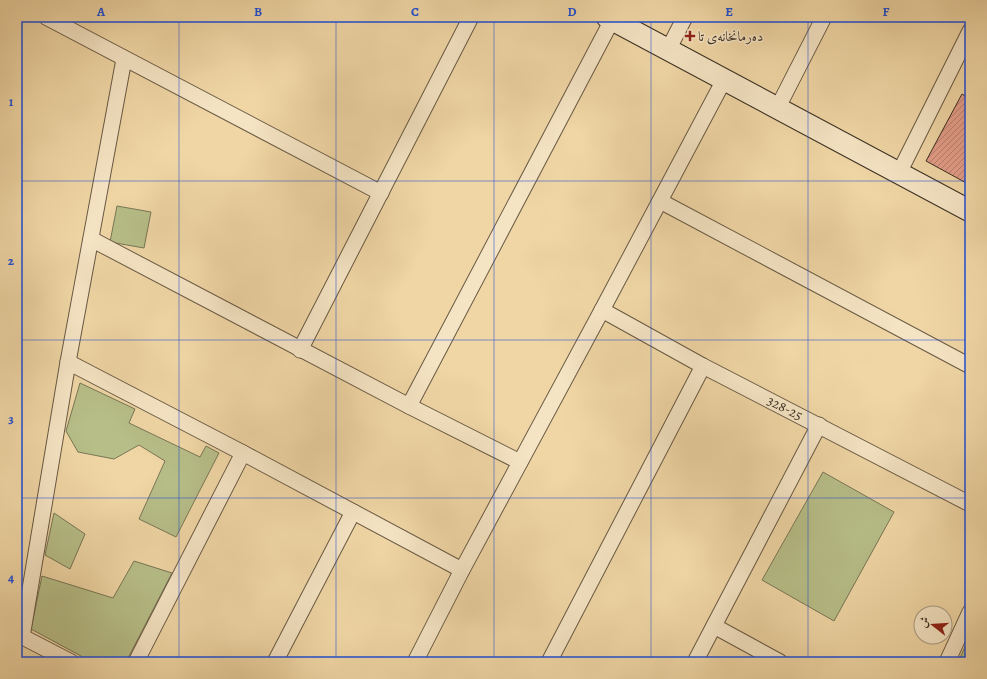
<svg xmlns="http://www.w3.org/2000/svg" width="987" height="679" viewBox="0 0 987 679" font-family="Alegreya,Amiri,serif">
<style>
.grass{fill:url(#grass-tufts);stroke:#787656}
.garden{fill:#b7be88;stroke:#787656}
.building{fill:url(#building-hatch);stroke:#3a2f23}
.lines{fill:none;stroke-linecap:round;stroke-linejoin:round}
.street-casing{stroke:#685944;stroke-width:17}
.secondary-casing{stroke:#3a2f23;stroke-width:23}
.street{stroke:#f5e4c4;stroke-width:15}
.secondary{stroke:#f5e4c4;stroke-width:21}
.grid{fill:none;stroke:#1d4ed8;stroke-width:1;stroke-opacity:0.55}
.poi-dot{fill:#8f2418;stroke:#f5e4c4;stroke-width:1.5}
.labels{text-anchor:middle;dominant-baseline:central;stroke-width:3;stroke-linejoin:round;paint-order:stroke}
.poi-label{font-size:14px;fill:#3a2f23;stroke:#f5e4c4;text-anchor:start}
.street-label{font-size:14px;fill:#3a2f23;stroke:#f5e4c4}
.neatline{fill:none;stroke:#1d4ed8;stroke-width:1.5}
.grid-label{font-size:13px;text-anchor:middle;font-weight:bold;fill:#1d4ed8}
</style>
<defs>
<pattern id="grass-tufts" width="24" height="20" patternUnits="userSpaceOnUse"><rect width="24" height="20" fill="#b7be88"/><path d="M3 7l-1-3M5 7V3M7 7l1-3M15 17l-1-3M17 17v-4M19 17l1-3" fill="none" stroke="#969b6f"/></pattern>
<pattern id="building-hatch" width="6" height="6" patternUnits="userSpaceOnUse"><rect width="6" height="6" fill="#e39d89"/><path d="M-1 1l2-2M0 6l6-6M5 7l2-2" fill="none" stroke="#b98070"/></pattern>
</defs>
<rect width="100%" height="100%" fill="#f0d6a5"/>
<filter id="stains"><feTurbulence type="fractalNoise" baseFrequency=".005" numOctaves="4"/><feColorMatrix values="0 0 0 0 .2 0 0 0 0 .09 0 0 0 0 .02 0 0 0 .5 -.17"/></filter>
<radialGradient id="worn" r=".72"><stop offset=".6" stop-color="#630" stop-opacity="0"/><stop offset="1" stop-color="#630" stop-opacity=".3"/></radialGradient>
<polygon class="grass" points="970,636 970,662 958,662"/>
<g class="garden">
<polygon points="117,206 151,212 144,248 110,242"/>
<polygon points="80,383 135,409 129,423 200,457 206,446 219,453 176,537 139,519 165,461 139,445 114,459 78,452 66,431"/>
<polygon points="823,472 894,512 834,621 762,580"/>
<polygon points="54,513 85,534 70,569 45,555"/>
<polygon points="134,561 172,573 126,662 92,662 31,629 42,576 113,598"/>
</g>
<polygon class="building" points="962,94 970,99 970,185 926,161"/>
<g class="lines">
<g class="street-casing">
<g id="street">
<polyline points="46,17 381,193"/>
<polyline points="668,50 685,17"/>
<polyline points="777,109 824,17"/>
<polyline points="899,173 970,31"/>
<polyline points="660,201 970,366"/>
<polyline points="91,239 409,406 520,462"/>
<polyline points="602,310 703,366 970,504"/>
<polyline points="300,350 471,17"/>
<polyline points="68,362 243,453 462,570"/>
<polyline points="409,406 612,20"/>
<polyline points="714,626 780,662"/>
<polyline points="17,634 71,662"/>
<polyline points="22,637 68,362 124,59"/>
<polyline points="136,662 243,453"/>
<polyline points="275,662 353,512"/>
<polyline points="415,662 462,570 602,310 724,80"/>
<polyline points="549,662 703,366"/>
<polyline points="695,662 819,425"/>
<polyline points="947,662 970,612"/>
</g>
</g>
<g class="secondary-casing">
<polyline id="secondary" points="607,17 970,211"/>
</g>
<use href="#street" class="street"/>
<use href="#secondary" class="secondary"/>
</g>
<path class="grid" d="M179,17V662M336,17V662M494,17V662M651,17V662M808,17V662M17,181H970M17,340H970M17,498H970"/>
<path class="poi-dot" d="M688 30h4v4h4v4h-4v4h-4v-4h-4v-4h4z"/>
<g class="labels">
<g class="poi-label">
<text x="698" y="36">دەرمانخانەی تا</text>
</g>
<g class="street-label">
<text transform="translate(785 408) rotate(27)">328-25</text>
</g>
</g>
<rect width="987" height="679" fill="none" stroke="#f0d6a5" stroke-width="44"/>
<g transform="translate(933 625) rotate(287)"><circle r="19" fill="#f5e4c4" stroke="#aa9c84"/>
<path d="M0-3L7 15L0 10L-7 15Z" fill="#8f2418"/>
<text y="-6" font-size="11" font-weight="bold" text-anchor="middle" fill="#3a2f23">ش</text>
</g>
<rect x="22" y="22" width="943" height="635" class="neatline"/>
<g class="grid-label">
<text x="101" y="16">A</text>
<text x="258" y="16">B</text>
<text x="415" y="16">C</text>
<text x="572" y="16">D</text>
<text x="729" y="16">E</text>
<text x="886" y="16">F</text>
<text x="11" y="106">1</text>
<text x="11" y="265">2</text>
<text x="11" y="423">3</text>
<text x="11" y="582">4</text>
</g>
<rect width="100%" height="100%" filter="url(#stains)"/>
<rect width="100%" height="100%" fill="url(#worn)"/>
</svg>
